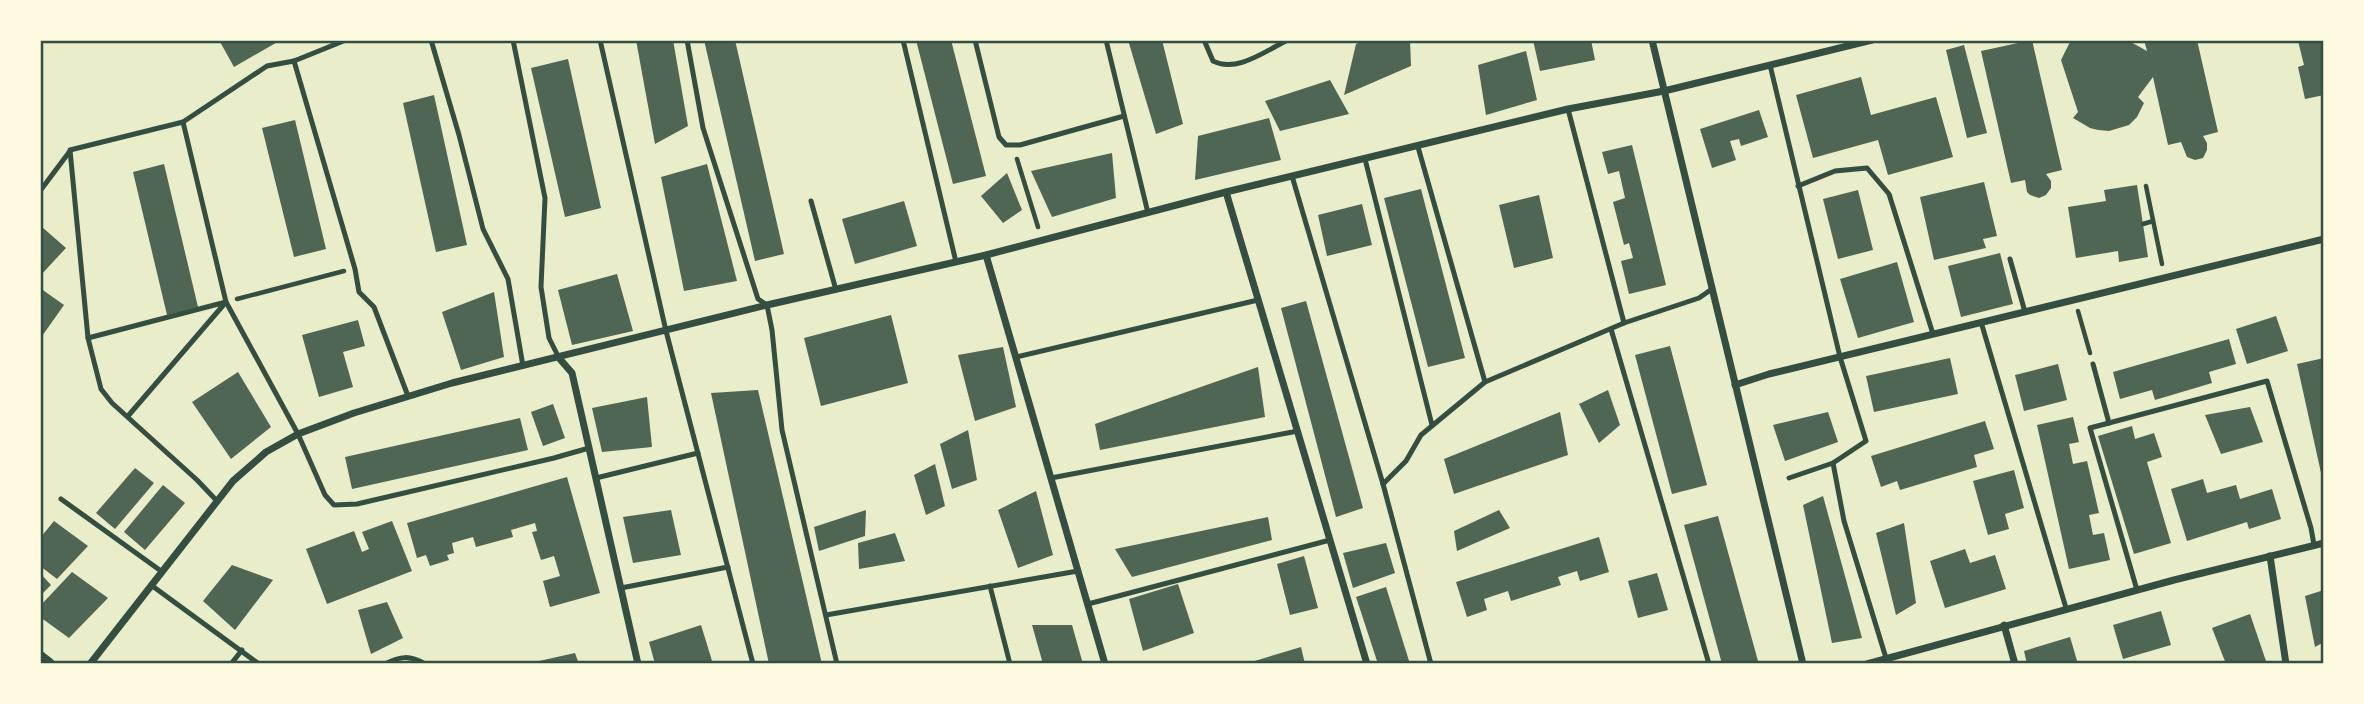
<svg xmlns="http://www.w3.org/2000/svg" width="2364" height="704" viewBox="0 0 2364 704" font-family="'PT Sans',sans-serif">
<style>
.building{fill:#4f6655}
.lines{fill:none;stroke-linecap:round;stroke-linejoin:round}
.path{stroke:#344e41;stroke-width:4.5}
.service{stroke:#344e41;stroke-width:5}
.minor{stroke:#344e41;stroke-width:7}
.tertiary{stroke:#344e41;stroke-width:12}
.neatline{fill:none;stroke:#344e41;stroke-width:2.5}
</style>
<rect width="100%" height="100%" fill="#e9edc9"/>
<g class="building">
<polygon points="219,40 281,40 234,67"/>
<polygon points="636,40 673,40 688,126 655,144"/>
<polygon points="704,40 735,40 784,254 755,261"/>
<polygon points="916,40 951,40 986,176 953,184"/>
<polygon points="1128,40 1162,40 1183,124 1156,134"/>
<polygon points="1364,40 1410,40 1411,66 1344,95 1356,44"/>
<polygon points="1533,40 1591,40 1595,60 1540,71"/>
<polygon points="2032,40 2062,170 2046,174 2051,181 2051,188 2046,195 2039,198 2030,195 2027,192 2025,180 2011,183 1981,51"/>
<polygon points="2071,40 2127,40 2147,51 2144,40 2197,40 2218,132 2203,136 2207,143 2207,150 2203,158 2195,160 2187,157 2181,142 2168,145 2153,77 2138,97 2144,103 2137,117 2129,125 2109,131 2098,130 2090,128 2073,118 2078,112 2061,60"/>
<polygon points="2300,40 2324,40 2324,95 2305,99 2298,67 2304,65 2298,41"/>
<polygon points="1964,45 1987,133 1967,138 1946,50"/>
<polygon points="1526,51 1537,100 1486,115 1478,65"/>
<polygon points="568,59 601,208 565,217 531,68"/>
<polygon points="1861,77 1871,115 1936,97 1953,157 1888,175 1878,140 1813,158 1796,95"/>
<polygon points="1330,80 1349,114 1280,131 1265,101"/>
<polygon points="434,95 467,245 436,252 403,103"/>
<polygon points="1759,110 1768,137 1741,146 1739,139 1730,141 1736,160 1712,168 1700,129"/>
<polygon points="1269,118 1281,160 1195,180 1198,136"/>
<polygon points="295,120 326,249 294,257 262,128"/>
<polygon points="1632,145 1666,285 1629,294 1621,261 1633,258 1629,243 1624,245 1613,202 1625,198 1619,171 1608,174 1602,152"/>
<polygon points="1112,153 1116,198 1052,217 1031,171"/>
<polygon points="164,164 198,307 167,315 133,172"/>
<polygon points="707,164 737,281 684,291 661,177"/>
<polygon points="1007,173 1022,210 1003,223 981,196"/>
<polygon points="1984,182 1997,236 1983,239 1986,248 1934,260 1920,197"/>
<polygon points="2137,185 2148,257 2119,262 2118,251 2076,258 2068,207 2106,201 2104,190"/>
<polygon points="1421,189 1465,358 1428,367 1384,198"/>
<polygon points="1858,190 1873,250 1838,259 1823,199"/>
<polygon points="1539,195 1553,258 1514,268 1499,205"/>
<polygon points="904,201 917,246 855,264 842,219"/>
<polygon points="1362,204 1372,245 1327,256 1318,215"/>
<polygon points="42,227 66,248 40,276 40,229"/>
<polygon points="2000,253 2013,304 1961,317 1948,266"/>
<polygon points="1897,262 1914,322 1858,338 1840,279"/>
<polygon points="617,274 633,331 572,345 558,290"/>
<polygon points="40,288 64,305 40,339"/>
<polygon points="494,292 504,357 461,370 442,312"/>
<polygon points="1306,301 1363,508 1336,517 1281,308"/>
<polygon points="891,315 908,383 821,406 804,338"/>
<polygon points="2276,316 2288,351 2247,364 2236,329"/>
<polygon points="358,320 365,346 343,352 353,387 319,397 302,335"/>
<polygon points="2229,339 2236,364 2209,372 2212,383 2155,400 2152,390 2120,399 2113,372"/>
<polygon points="1670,346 1707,485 1672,494 1635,355"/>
<polygon points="1003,347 1016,407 975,421 958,355"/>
<polygon points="1950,358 1958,394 1874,412 1866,376"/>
<polygon points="2324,358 2324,482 2323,482 2297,364"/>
<polygon points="2058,364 2067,400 2024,411 2015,375"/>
<polygon points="1258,367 1265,417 1100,450 1095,424"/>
<polygon points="238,372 271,427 231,459 192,402"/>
<polygon points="758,390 822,664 769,664 711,393"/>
<polygon points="1608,390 1620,425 1599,443 1579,404"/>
<polygon points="647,397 652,447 602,452 592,408"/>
<polygon points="553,404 565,438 543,446 531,412"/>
<polygon points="2250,407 2263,442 2221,454 2205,415"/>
<polygon points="1560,412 1568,455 1454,494 1444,459"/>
<polygon points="1828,412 1838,442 1785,461 1773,425"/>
<polygon points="2073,417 2079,442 2069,444 2073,464 2087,461 2099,513 2089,515 2093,535 2104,533 2110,560 2069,569 2037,425"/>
<polygon points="520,418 528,450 352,489 345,457"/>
<polygon points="1985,421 1994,449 1974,455 1977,467 1900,490 1897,481 1881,487 1871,456"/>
<polygon points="2132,426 2135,439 2154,433 2162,457 2147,462 2171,543 2134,554 2098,436"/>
<polygon points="968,430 977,480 952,489 940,444"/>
<polygon points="935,464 945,506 926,515 914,475"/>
<polygon points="135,468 154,483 115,529 96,513"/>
<polygon points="2014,470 2024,508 2005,514 2009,529 1988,535 1973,481"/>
<polygon points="567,477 600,593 550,607 543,581 560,576 554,556 541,560 532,532 537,531 535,523 511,530 513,537 476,547 473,537 452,543 454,553 447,555 449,560 430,566 426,555 417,558 407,523"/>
<polygon points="2203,479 2207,493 2236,485 2240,499 2272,489 2281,519 2249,529 2247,522 2187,541 2171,489"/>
<polygon points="163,485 185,503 145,550 124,532"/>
<polygon points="1036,491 1053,555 1018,568 998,510"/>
<polygon points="1823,496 1862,638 1832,643 1803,505"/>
<polygon points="671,510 681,555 633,563 623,517"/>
<polygon points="866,510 865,536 819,551 814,527"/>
<polygon points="1499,510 1510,528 1457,551 1454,531"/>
<polygon points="1718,516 1758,661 1748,664 1722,664 1684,525"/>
<polygon points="1268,517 1272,540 1132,577 1115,549"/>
<polygon points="54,521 88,546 57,579 40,566 40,538"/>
<polygon points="392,521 412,571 327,604 306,549 354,531 362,552 369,549 362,532"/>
<polygon points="1904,523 1916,603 1896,615 1876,533"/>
<polygon points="895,533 905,561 859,569 858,543"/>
<polygon points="1599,537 1609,572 1580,581 1577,571 1558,577 1561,585 1511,601 1508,591 1484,599 1487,610 1467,617 1456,582"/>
<polygon points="1386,543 1395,573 1353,588 1343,553"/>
<polygon points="1965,549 1970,563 1995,555 2006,589 1945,608 1930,561"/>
<polygon points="1304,556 1318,608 1290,615 1277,564"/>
<polygon points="232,565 273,580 235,630 203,601"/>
<polygon points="72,572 108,598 69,638 40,617 40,606"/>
<polygon points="40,573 51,585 40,596"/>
<polygon points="1657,573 1668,610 1638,618 1628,581"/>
<polygon points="1178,584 1194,633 1143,651 1129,599"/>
<polygon points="1386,587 1410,664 1378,664 1356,597"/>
<polygon points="2324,590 2324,642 2315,647 2305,596"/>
<polygon points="387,602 403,638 371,654 358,610"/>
<polygon points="2161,611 2171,645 2123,659 2113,625"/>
<polygon points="2250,614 2267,664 2226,664 2212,628"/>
<polygon points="701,625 713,664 655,664 649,642"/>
<polygon points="1032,625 1072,625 1083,664 1043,664"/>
<polygon points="2070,637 2078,664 2027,664 2024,651"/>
<polygon points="1301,647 1305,664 1248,664 1248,663"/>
<polygon points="575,653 579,664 530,664 530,663"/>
</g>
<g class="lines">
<g class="path">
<polyline points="1017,159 1038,227"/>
<polyline points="2146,186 2162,264"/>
<polyline points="2143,224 2153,221"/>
<polyline points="237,299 344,271"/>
<polyline points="2078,311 2090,353"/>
</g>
<g class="service">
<polyline points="431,40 459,135 483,229 508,279 523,366"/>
<polyline points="513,40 545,198 541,287 549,338 559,358"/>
<polyline points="600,40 666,331 753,664"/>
<polyline points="687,40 703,128 758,299 767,305 772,330 782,430 837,664"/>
<polyline points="903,40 956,262"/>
<polyline points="975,40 999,137 1006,145 1020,145 1124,116"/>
<polyline points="1106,40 1148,213"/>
<path d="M1204,40L1213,61C1237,73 1265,51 1288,40"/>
<polyline points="294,61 355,269 359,292 374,307 408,396"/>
<polyline points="1770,65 1840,357 1866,441 1833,463 1844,521 1886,658"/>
<polyline points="1568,109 1624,323"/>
<polyline points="183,122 226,302 298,434 325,495 334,505 357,504 554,458 589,448"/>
<polyline points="1418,147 1485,382"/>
<polyline points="1365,159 1432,425"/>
<polyline points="1292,176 1383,484"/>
<polyline points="1798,186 1835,171 1867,168 1889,194 1933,334"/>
<polyline points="40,191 70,151"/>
<polyline points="811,201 836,290"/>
<polyline points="2010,259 2025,312"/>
<polyline points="1981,322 2066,608"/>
<polyline points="1611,329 1709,664"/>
<polyline points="88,338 226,302 128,416"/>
<polyline points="1016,357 1258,300"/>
<polyline points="2093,364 2109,423"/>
<polyline points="596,478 698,453"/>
<polyline points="1051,478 1298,431"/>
<polyline points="1789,478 1833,463"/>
<polyline points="61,499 161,571"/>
<polyline points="217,501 197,480 112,403 101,389 88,338 70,150 183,122 267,66 294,61 346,40"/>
<polyline points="151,585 259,664"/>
<polyline points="990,586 1010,664"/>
<polyline points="621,588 728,567"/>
<polyline points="2137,590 2090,428 2267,381 2311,528 2314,545"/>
<polyline points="1088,604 1330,540"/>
<polyline points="826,615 1078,571"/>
<polyline points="231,664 242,650"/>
<path d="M385,664C400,656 410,655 425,664"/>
<polyline points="1431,664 1383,484 1406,461 1421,435 1485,382 1624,323 1699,298 1712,289"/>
</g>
<g class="minor">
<polyline points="1652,40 1803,664"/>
<polyline points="1226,192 1367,664"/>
<polyline points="986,255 1105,664"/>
<polyline points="559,358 572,373 638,664"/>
<polyline points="1735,385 1769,374 2324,239"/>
<polyline points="2270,556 2286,664"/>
<polyline points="2004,625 2015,664"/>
<polyline points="90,664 233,481 266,452 298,434 354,413 452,383 767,305 986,255 1226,192 1568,109 1664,91 1872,40"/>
<polyline points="1867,664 2174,580 2324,543"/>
</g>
<polyline class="tertiary" points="40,657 49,664"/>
</g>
<rect width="2364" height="704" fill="none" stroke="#fefae0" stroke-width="84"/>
<rect x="42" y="42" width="2280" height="620" class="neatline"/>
</svg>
